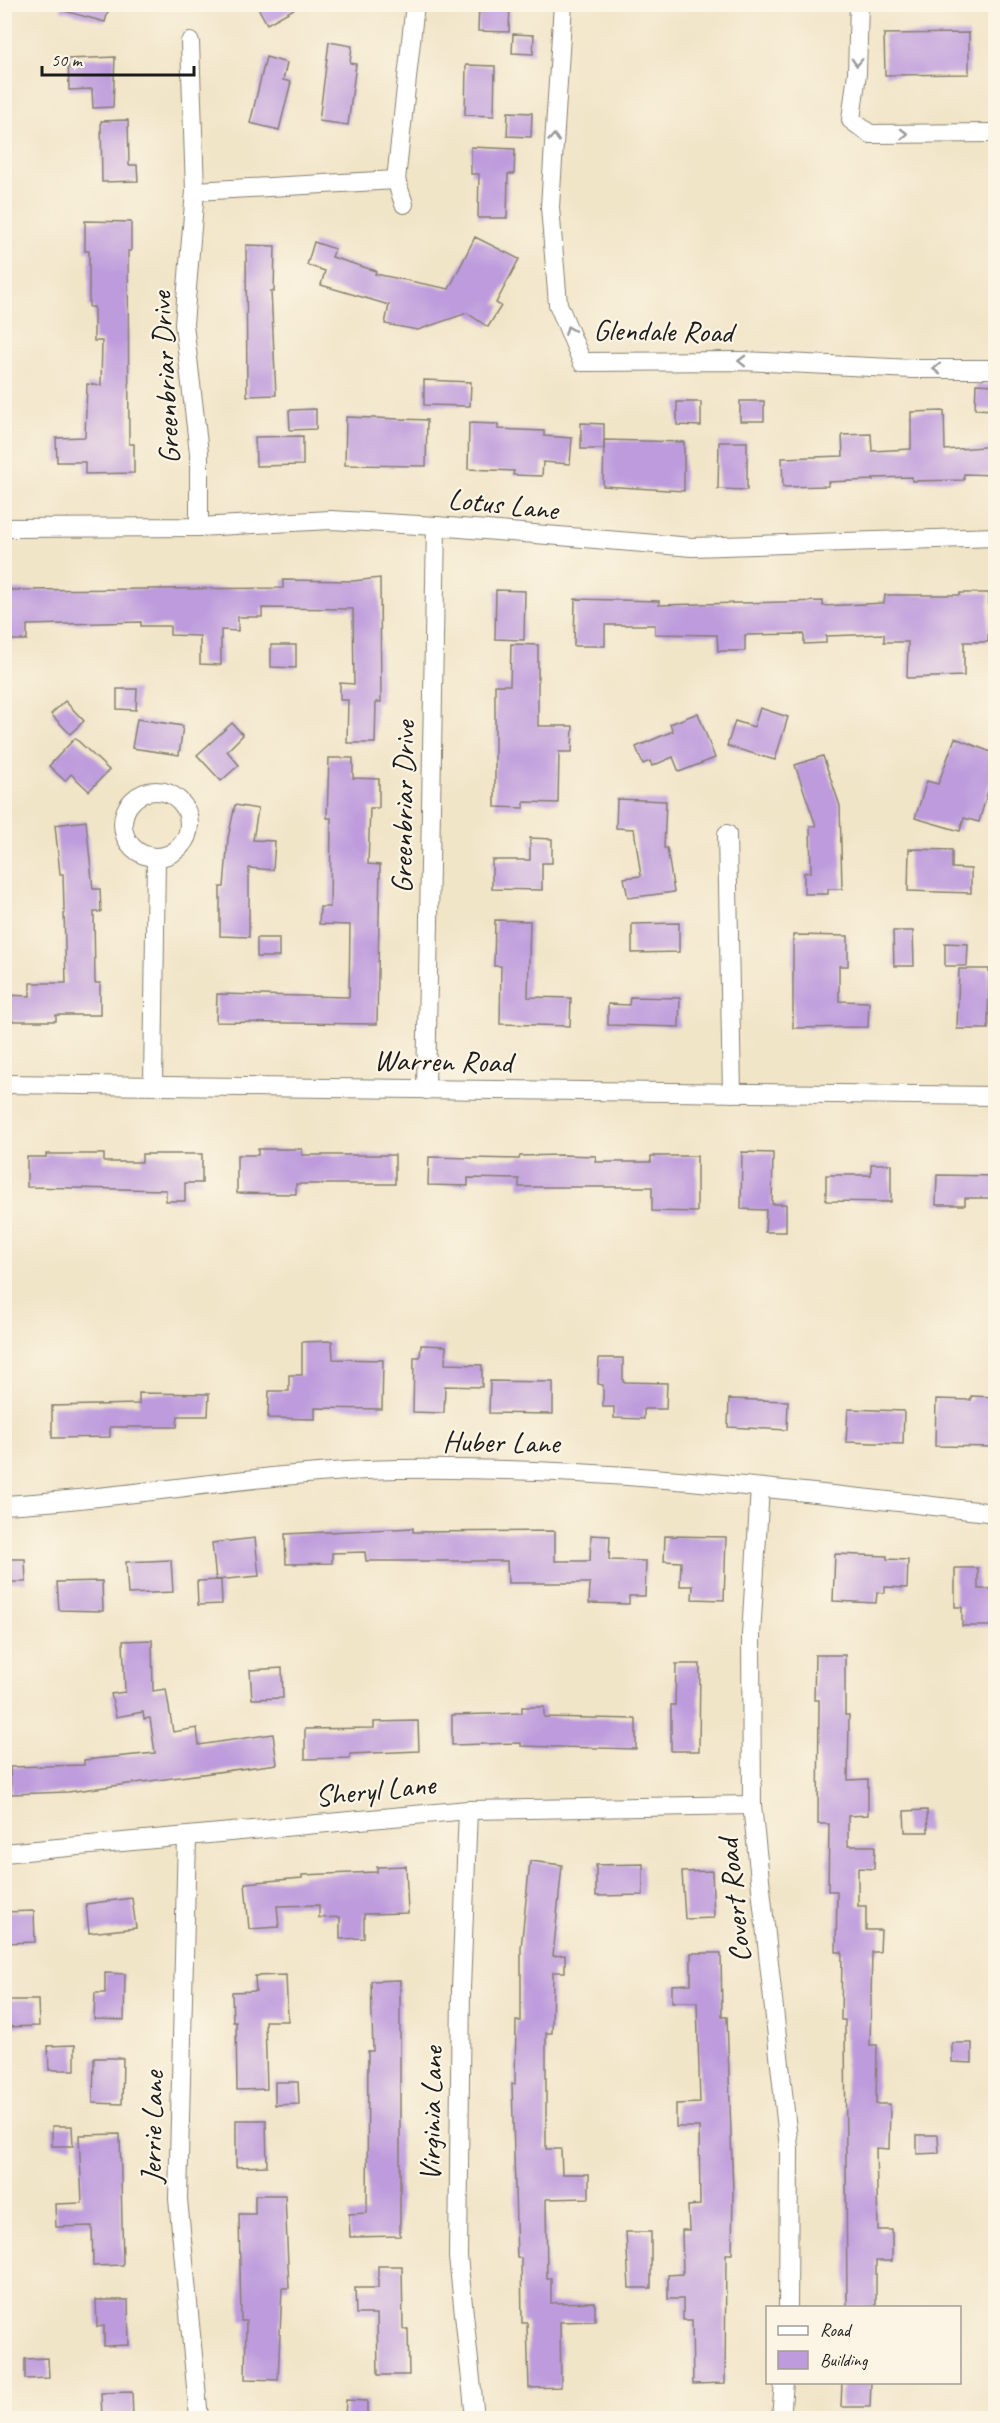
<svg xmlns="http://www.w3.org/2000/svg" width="1000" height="2423" viewBox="0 0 1000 2423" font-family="Caveat,sans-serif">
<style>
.building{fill:#be9bdd}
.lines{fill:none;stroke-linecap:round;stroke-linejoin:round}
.street-casing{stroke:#868072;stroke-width:20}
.street{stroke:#fff;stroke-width:18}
.oneway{stroke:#999}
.labels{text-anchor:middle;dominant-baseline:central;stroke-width:4.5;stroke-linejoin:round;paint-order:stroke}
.street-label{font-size:30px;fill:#1c1c1c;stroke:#fcf5e5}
</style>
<rect width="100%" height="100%" fill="#fcf5e5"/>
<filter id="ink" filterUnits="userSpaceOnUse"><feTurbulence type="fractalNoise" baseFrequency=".0167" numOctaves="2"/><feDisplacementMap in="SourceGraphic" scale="12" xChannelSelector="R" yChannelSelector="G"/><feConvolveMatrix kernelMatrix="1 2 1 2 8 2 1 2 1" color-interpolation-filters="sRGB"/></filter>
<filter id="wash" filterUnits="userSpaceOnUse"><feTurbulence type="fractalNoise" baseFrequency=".008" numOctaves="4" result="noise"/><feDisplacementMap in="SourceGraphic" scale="24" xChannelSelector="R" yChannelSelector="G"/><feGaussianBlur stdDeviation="1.35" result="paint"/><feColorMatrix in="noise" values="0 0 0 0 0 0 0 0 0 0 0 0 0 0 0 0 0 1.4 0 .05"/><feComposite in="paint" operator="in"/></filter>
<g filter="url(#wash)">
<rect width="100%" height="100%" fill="#f1e5c8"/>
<g id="blocks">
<g class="building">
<polygon points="61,4 110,4 105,22 61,10"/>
<polygon points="256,4 303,4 267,24"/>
<polygon points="479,4 510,4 509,32 478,31"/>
<polygon points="969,33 969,74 885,75 884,34"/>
<polygon points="513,34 534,35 533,54 512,53"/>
<polygon points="329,42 352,46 350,63 356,64 348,125 319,121"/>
<polygon points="115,57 113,107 93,108 92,89 69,90 68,59"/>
<polygon points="266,57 287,63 283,80 291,82 279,130 250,123"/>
<polygon points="466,65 495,66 494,116 465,115"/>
<polygon points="508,112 532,113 531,137 507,136"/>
<polygon points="128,120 129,165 137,165 138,181 102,182 101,121"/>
<polygon points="471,147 515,149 514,174 508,174 507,218 478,218 479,174 471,174"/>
<polygon points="85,221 131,222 131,251 128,251 129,444 134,444 134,473 85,474 85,462 57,462 56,438 85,437 87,384 101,385 102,341 94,341 94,307 89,307 89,251 85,251"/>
<polygon points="475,237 519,259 496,303 501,306 488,327 467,313 418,330 385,324 389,305 321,285 325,271 307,265 314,242 335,249 332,257 376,271 375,274 449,289"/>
<polygon points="246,245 275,246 274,292 271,291 276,395 247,396"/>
<polygon points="424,380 471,382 470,406 424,405"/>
<polygon points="976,384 996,385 996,410 975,409"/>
<rect x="740" y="401" width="24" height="20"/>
<polygon points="677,402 701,402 701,426 677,425"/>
<polygon points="316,409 316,429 290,430 289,410"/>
<polygon points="944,411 945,450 996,446 996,475 964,474 964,480 912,481 912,477 873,478 873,480 828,482 828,486 783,487 782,458 843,456 842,435 871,434 872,451 911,449 911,412"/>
<polygon points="346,417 427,420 426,466 345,465"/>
<polygon points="469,423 498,424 498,429 544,431 544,436 572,438 570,464 543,462 542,476 513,475 514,471 468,469"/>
<polygon points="581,423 604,424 604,449 581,449"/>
<polygon points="303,436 303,465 256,466 255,437"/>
<polygon points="604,440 684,442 684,491 603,486"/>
<polygon points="719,442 747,442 747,490 718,489"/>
<polygon points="380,578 381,702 376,702 375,743 347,743 348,700 340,700 340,683 354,684 353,609 262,608 262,617 238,617 238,631 221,630 221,665 200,664 200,636 170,635 170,626 141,626 141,622 27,625 27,640 4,640 4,598 9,598 9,590 283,588 283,580 353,581"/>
<polygon points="496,590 525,591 524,640 495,639"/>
<polygon points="960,593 989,593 988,642 964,642 964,676 907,678 908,642 884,642 884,634 826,636 826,643 804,644 804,634 745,635 745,651 718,651 717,635 655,634 655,625 605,625 605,646 574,646 575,599 659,601 659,605 823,601 823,606 884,603 885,595 960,595"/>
<polygon points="511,644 538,645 538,726 573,726 572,752 559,752 558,803 524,802 524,808 495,807 495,685 510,685"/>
<polygon points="271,645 296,645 296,668 271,667"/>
<polygon points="117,689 137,689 136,710 117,709"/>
<polygon points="65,701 84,721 70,734 51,714"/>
<polygon points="760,708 788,717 775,760 727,746 735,721 754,727"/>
<polygon points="698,713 715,758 679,772 673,757 652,766 650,761 643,764 636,747 673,731 670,724"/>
<polygon points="137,719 183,726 179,755 132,748"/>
<polygon points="232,723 243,735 227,751 239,765 221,781 197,755"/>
<polygon points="75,738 109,770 89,791 71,774 65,781 49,766"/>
<polygon points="955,738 996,754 996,781 991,780 979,822 964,818 960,831 915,818 927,781 938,784"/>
<polygon points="823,756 840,806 842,889 828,889 828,894 804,894 804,873 811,872 810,826 816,826 795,765"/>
<polygon points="329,758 353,758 353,778 379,779 379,808 370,808 368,864 380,865 377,1024 216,1022 217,994 349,997 350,925 319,924 320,907 330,907 331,818 327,818"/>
<polygon points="617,799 666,801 664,848 667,848 674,892 628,898 624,878 641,876 634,829 616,828"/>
<polygon points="235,805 258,809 253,840 275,841 273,870 249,868 249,937 220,936 220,887 224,887 228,838"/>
<polygon points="86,821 93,889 100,889 101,912 94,912 95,983 100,983 100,1015 56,1015 56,1021 4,1021 4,995 30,996 30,983 66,983 63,874 60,874 55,825"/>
<polygon points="530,838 552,839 552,863 542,863 542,890 492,889 492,860 530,860"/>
<polygon points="909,849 952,850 952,868 971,869 971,893 908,891"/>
<polygon points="495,920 530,921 528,997 571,998 570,1026 500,1024 501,966 494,966"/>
<polygon points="679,923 679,952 632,953 632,924"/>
<polygon points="893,931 913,931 914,966 894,966"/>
<polygon points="793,935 848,936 848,966 839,966 839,1001 869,1002 868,1027 793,1028"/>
<rect x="257" y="938" width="22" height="19"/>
<polygon points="945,943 968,944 967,966 945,966"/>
<polygon points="959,969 989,969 988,1029 957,1029"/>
<polygon points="630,997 680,998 679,1027 608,1025 608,1004 629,1005"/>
<polygon points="258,1149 302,1149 302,1155 395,1155 395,1184 296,1184 296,1194 237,1193 237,1155 258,1155"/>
<polygon points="742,1152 773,1153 772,1204 786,1204 786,1232 765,1232 766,1210 741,1209"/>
<polygon points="46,1154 104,1154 104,1162 142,1162 142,1154 202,1154 202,1183 185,1183 185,1201 166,1201 166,1190 27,1187 27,1157 46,1157"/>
<polygon points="561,1155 596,1156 595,1162 651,1162 651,1156 697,1156 697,1212 652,1211 652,1187 519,1187 519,1179 468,1178 468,1186 428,1185 429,1157 519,1159 520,1156"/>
<polygon points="871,1164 891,1164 891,1202 826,1201 826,1175 871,1175"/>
<polygon points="937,1175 996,1176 996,1198 965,1198 965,1205 936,1205"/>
<polygon points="332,1341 333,1359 383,1360 382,1409 315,1408 315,1419 268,1418 269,1391 289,1391 289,1375 302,1375 302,1342"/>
<polygon points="421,1345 446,1346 445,1364 482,1365 482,1387 445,1386 444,1413 413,1412 414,1357 420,1357"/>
<polygon points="599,1358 623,1358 623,1382 667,1383 666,1409 644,1409 644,1419 614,1418 614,1407 603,1407 603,1385 598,1384"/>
<polygon points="490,1381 553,1382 553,1414 489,1413"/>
<polygon points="139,1393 209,1394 208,1416 178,1416 177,1427 110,1427 110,1437 52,1438 52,1406 139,1404"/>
<polygon points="971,1396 992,1397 992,1406 996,1406 996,1447 935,1446 936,1399 971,1400"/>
<polygon points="729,1399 788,1401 787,1430 728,1427"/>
<polygon points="848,1409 904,1411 903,1444 846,1442"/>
<polygon points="413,1528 413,1532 555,1531 555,1561 590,1561 591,1535 610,1536 609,1560 646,1561 645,1596 629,1596 629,1604 589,1603 590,1583 508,1583 507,1561 366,1561 365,1552 332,1553 332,1563 286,1564 285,1534"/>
<polygon points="665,1536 726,1537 724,1600 692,1599 693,1586 680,1586 681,1562 664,1561"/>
<polygon points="255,1538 259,1576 216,1580 212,1543"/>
<polygon points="835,1554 887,1556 887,1559 908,1560 907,1588 885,1587 885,1593 877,1592 876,1603 833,1601"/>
<polygon points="4,1559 25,1559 26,1582 4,1582"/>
<polygon points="171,1560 173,1592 128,1594 126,1562"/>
<polygon points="955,1568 978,1568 978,1589 996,1589 996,1626 962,1626 962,1607 955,1607"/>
<polygon points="221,1580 222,1604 198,1605 197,1581"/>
<polygon points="102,1581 103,1611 59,1610 57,1582"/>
<polygon points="152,1640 153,1691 166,1689 173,1732 197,1728 199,1745 273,1734 277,1764 68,1792 11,1794 10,1767 84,1765 84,1760 155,1753 150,1718 144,1719 143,1712 116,1717 111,1694 125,1692 123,1641"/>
<polygon points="815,1655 845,1655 845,1715 849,1715 848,1780 868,1779 868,1815 848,1816 848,1846 875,1846 874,1869 858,1868 858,1906 866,1906 866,1930 881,1930 880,1952 872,1952 870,2045 877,2045 876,2104 890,2104 889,2149 876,2148 878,2230 892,2230 892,2261 876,2261 876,2307 847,2307 845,2020 841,2020 842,1952 836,1952 837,1891 828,1891 829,1824 818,1824 819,1700 814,1700"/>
<polygon points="676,1664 700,1664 699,1751 671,1751 671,1705 675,1705"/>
<polygon points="282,1668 283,1698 252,1699 250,1670"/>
<polygon points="522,1707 544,1707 544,1717 636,1719 636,1749 521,1746 521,1743 452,1745 452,1715 522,1713"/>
<polygon points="418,1721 419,1751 350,1754 350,1758 305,1759 305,1729 374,1728 374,1722"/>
<polygon points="927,1810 928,1832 905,1832 904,1811"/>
<polygon points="530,1861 562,1865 553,1956 565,1955 565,1972 553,1972 552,2033 546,2033 546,2149 561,2149 562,2174 589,2174 589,2198 546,2199 547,2278 551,2278 551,2303 595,2302 595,2321 560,2322 561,2387 529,2388 527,2323 522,2323 521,2258 517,2258 512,2084 515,2084 516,2021 521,2021 521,1948"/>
<polygon points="643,1864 643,1895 596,1896 596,1865"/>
<polygon points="406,1866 408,1913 364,1914 364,1938 340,1939 340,1917 319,1918 319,1905 277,1906 279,1927 249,1929 245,1883 302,1878 302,1875 377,1872 377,1867"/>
<polygon points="712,1871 714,1918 685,1919 682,1872"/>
<polygon points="132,1898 136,1928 89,1933 86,1904"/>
<polygon points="34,1911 35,1942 4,1943 4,1912"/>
<polygon points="691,1953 721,1953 722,2017 727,2017 733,2192 732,2254 726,2254 725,2383 693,2384 692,2320 683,2320 683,2299 668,2299 668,2275 683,2274 682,2230 689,2230 688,2206 700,2205 699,2127 676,2127 676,2104 700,2103 697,2002 672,2002 672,1985 691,1984"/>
<polygon points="105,1973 125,1974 124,2020 94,2019 95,1993 105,1993"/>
<polygon points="286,1975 288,2021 265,2021 267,2089 237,2090 236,2022 233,2022 232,1992 256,1991 255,1976"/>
<polygon points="400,1980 400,2236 350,2237 349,2214 367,2213 368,2051 373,2051 371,1981"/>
<polygon points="4,2000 38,2000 39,2026 4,2027"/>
<polygon points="952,2043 972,2043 972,2063 952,2062"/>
<polygon points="75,2045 75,2070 49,2070 48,2046"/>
<polygon points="94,2058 123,2058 122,2104 93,2103"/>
<polygon points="275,2082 298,2082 299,2104 275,2105"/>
<polygon points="236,2120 266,2120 267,2166 236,2167"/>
<polygon points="52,2126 72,2126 73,2146 52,2146"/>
<polygon points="120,2134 123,2265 93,2266 92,2226 56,2227 55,2204 82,2203 79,2135"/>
<polygon points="917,2135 938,2135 939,2153 917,2154"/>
<polygon points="255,2195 285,2195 289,2288 282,2288 278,2380 245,2379 246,2321 241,2321 239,2214 255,2214"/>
<polygon points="626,2232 651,2232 651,2288 629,2288"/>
<polygon points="378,2266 402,2266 403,2329 408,2329 409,2375 378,2375 377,2314 356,2314 355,2288 378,2288"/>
<polygon points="96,2300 128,2300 129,2345 104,2346 104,2326 97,2327"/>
<polygon points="48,2358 49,2378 25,2379 25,2359"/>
<polygon points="842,2382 871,2382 870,2407 841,2407"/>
<polygon points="132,2392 133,2418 102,2418 101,2393"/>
<polygon points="346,2400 367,2401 367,2418 345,2418"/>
</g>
</g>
</g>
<g filter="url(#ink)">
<use href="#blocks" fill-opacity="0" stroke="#868072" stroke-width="1.5"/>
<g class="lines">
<g class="street-casing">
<g id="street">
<polyline points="563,4 550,207 558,304 582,362 742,361 913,369 996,369"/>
<polyline points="859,4 857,73 851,120 870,134 996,133"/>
<polyline points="190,42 195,191 184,324 199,453 199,527"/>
<polyline points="396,180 404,204"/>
<polyline points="195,191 396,180 415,4"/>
<polyline points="4,528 199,527 331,520 436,526 692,547 996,537"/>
<circle cx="156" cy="824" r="33"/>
<polyline points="727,834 732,1093"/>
<polyline points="4,1084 996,1096"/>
<polyline points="153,1084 156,857"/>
<polyline points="426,1090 436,526"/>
<polyline points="760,1488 751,1635 752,1805 789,2148 788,2308"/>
<path d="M4,1505C136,1498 266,1471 398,1469C598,1466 797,1491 996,1513"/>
<polyline points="468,1810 461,1989 458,2257 475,2418"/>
<polyline points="187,1837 178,2199 199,2418"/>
<polyline points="4,1853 468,1810 752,1805"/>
<polyline points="781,2418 784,2382"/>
</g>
</g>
<use href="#street" class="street"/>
</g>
<defs><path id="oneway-chevron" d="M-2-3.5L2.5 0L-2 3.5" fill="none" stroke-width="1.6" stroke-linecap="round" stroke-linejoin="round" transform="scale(1.5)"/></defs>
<g class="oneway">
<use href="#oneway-chevron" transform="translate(857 62) rotate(92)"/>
<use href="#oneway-chevron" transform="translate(904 134) rotate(-1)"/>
<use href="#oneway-chevron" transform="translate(554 138) rotate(-86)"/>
<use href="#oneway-chevron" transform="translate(569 330) rotate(-112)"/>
<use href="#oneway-chevron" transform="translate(742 361) rotate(-179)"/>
<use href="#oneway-chevron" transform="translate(937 369) rotate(-180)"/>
</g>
</g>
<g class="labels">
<g class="street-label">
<text transform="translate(663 331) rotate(1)">Glendale Road</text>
<text transform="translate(165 378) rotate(-93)">Greenbriar Drive</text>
<text transform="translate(503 504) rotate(6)">Lotus Lane</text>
<text transform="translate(403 807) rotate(-89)">Greenbriar Drive</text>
<text transform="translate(443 1061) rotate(1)">Warren Road</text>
<text transform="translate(501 1442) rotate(1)">Huber Lane</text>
<text transform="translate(375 1790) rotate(-6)">Sheryl Lane</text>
<text transform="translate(734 1901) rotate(-96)">Covert Road</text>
<text transform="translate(431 2114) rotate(-89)">Virginia Lane</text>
<text transform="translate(152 2127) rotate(-89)">Jerrie Lane</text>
</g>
</g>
<rect width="1000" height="2423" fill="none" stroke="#fcf5e5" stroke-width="24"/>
<rect x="766" y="2306" width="195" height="78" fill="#fcf5e5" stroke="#a29e95" stroke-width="1.5"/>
<rect x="778" y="2326" width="30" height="9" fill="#ffffff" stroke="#a29e95" stroke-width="1.5"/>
<text x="820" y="2336" font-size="18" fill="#1c1c1c">Road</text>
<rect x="778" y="2351" width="30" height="18" fill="#be9bdd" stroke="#a29e95" stroke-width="1.5"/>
<text x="820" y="2366" font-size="18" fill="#1c1c1c">Building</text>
<path d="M42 66v9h152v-9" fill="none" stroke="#1c1c1c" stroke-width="3"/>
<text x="51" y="66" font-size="18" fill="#1c1c1c" stroke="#fcf5e5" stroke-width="4.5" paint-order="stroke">50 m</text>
</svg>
